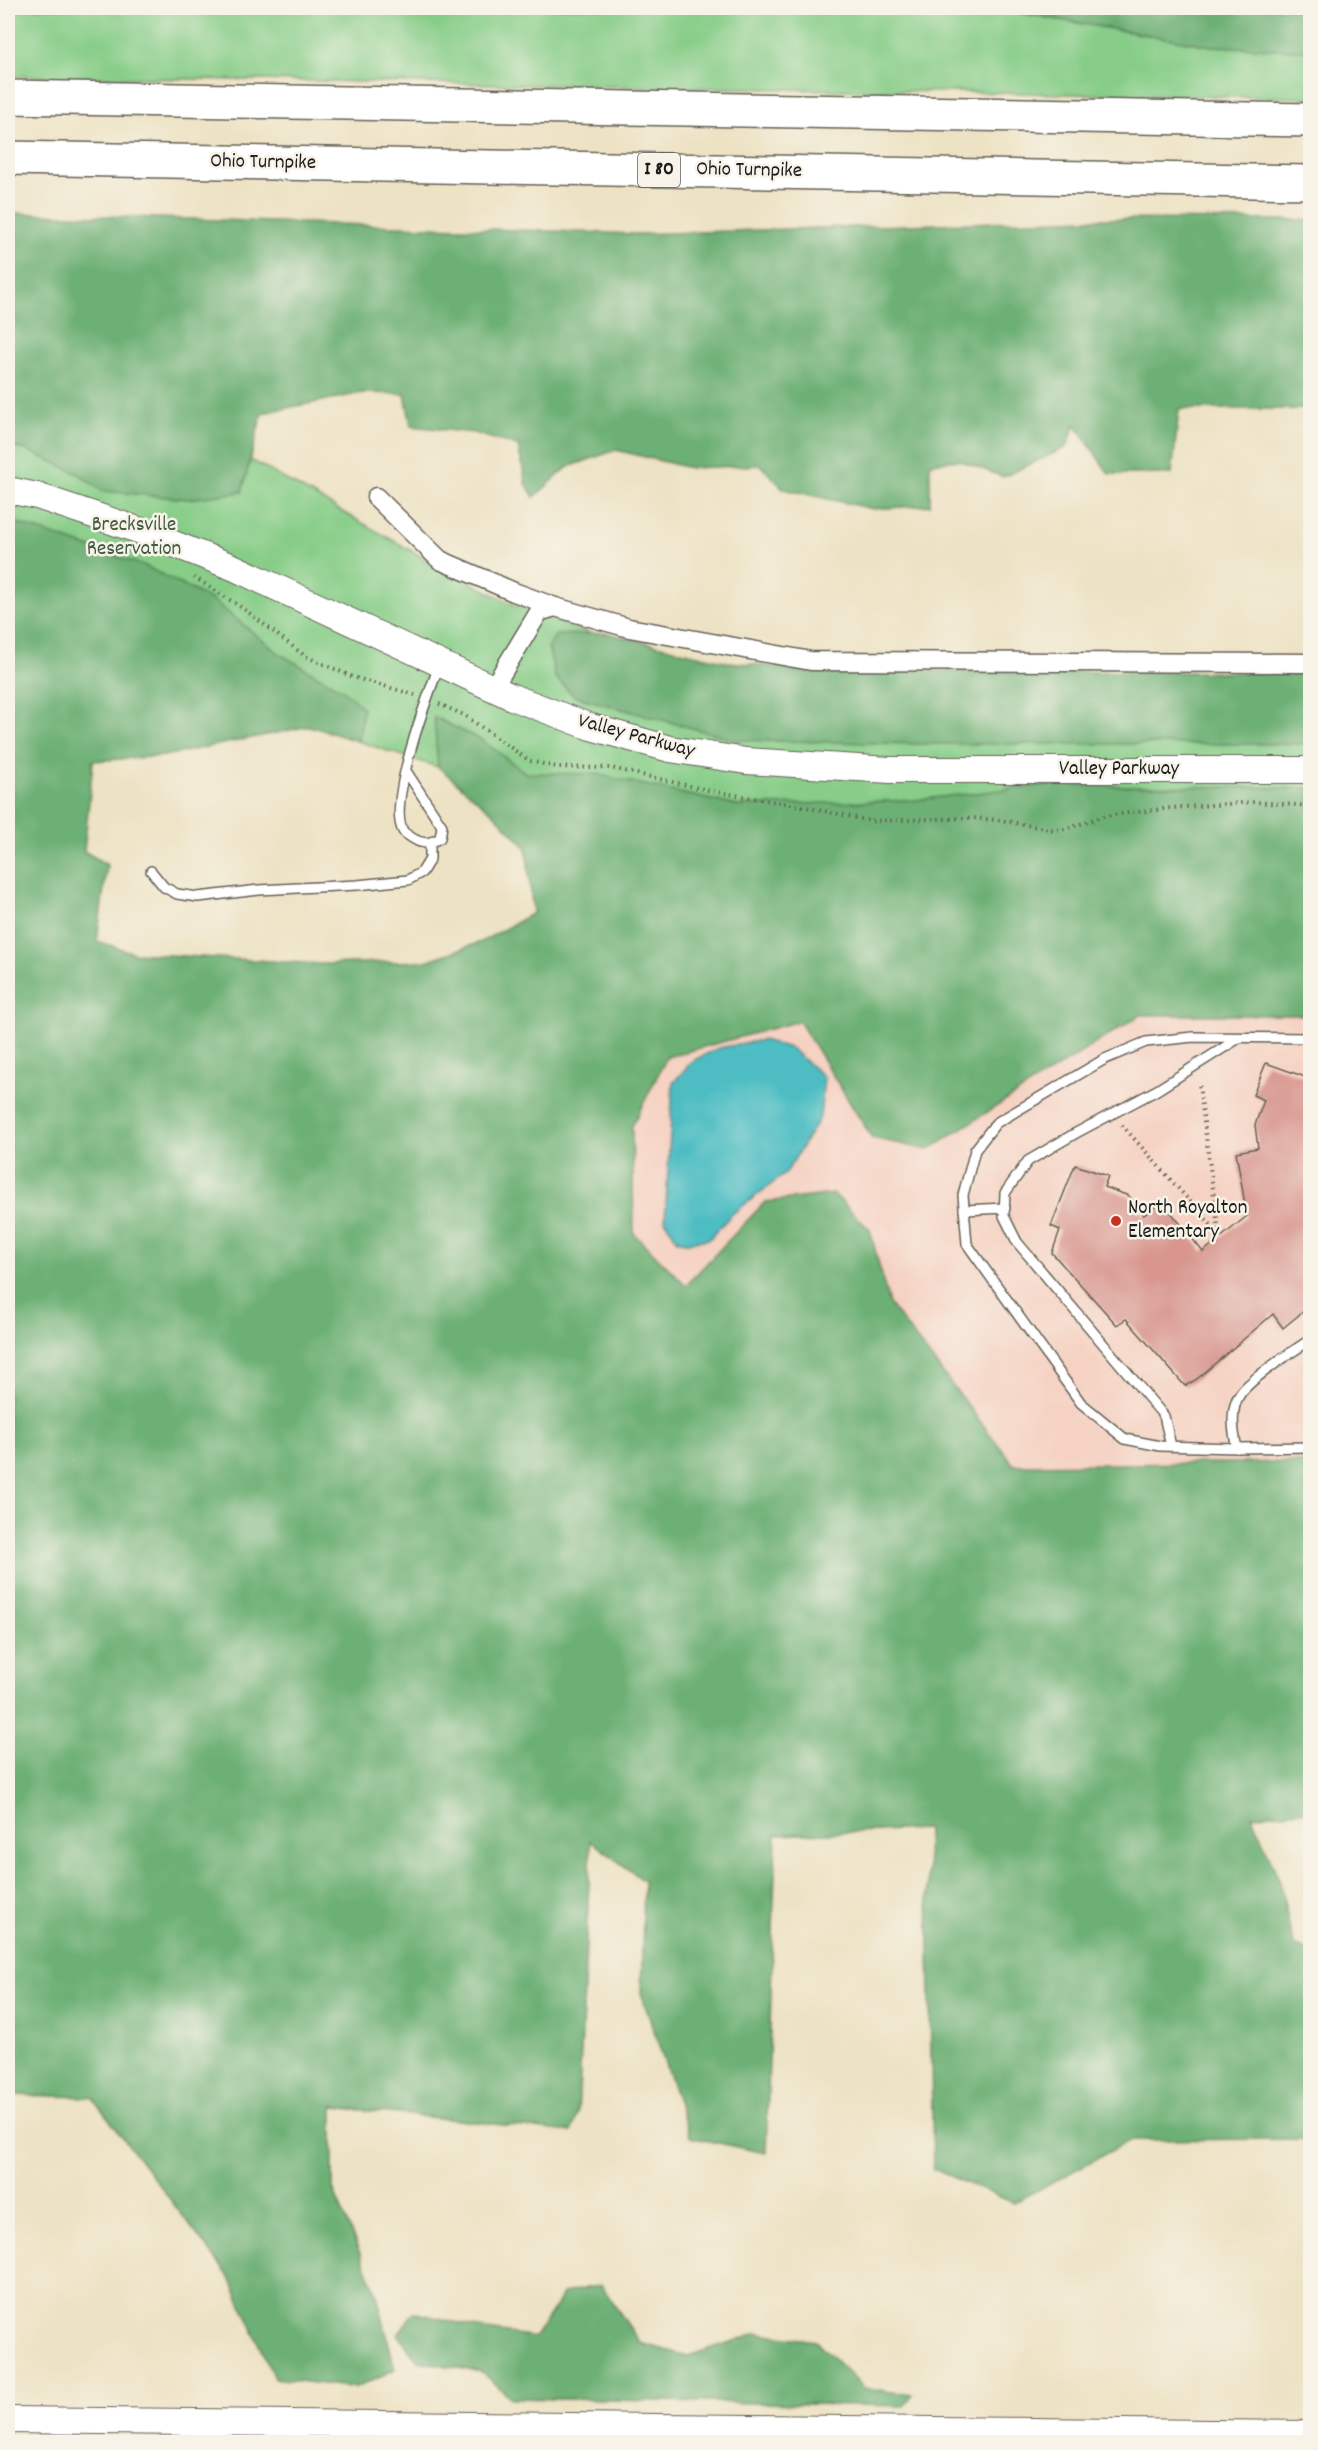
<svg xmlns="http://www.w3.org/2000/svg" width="1318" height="2450" viewBox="0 0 1318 2450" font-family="Dekko,sans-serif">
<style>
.built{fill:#f5d2c2}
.green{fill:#87cd88;stroke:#527452;stroke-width:1.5}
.forest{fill:#6db074;stroke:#446648;stroke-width:1.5}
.water{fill:#4ebdc3;stroke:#356c70;stroke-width:1.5}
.building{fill:#d8968f}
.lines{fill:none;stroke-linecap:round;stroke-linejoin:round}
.lane-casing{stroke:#656156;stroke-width:12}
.street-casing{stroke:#656156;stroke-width:21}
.secondary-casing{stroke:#656156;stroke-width:28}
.highway-casing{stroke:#656156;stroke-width:36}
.path{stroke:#656156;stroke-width:4;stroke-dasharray:1.5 4.5;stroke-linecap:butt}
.lane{stroke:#fff;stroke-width:9}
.street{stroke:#fff;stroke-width:18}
.secondary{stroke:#fff;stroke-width:26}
.highway{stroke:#fff;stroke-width:33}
.poi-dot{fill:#c8321e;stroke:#f7f3e8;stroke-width:2}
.labels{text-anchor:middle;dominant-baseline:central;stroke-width:5;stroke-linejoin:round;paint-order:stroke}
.shield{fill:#f7f3e8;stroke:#5e5c59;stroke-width:1.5}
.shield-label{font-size:20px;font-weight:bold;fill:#1c1c1c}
.street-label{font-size:21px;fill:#1c1c1c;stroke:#f7f3e8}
.park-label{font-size:21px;fill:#415a42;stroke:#f7f3e8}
.poi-label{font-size:21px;fill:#1c1c1c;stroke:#f7f3e8;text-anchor:start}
</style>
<rect width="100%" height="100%" fill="#f7f3e8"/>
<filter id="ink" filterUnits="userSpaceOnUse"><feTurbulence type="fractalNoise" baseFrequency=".0167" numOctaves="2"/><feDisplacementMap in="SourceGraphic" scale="12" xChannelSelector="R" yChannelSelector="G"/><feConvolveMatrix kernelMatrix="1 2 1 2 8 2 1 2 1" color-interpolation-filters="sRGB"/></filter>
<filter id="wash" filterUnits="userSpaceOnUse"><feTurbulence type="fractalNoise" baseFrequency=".008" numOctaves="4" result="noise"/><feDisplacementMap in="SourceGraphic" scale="24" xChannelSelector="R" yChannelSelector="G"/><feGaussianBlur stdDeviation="1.35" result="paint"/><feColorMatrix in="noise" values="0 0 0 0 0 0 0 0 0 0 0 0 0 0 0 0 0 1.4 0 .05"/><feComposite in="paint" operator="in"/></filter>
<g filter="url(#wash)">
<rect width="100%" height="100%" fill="#ede2c3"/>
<polygon class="built" points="1140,1015 1310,1015 1310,1462 1014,1465 889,1304 870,1230 765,1202 686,1286 634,1235 632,1126 667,1057 799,1021 871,1138 928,1150"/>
<g class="green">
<polygon points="8,8 1310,8 1310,98 8,76"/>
<polygon points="8,384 166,412 440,567 509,602 557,622 611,640 722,667 1310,679 1310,852 559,806 8,629"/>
</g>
<g class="forest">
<polygon points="991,8 1310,8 1310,51 1212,46"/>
<polygon points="8,213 638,234 1091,219 1310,220 1310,409 1179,409 1172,474 1109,474 1075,424 1067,447 1003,477 959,460 930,463 930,505 873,509 784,489 760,465 690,468 616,450 568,467 534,497 526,483 518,446 474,433 411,426 405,394 362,393 262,413 242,492 189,499 102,491 79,474 24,449 8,447"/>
<polygon points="8,520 145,566 212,600 280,654 343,690 363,708 359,741 310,726 164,756 93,761 84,851 107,865 97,941 134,953 322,964 426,961 481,942 533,913 526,847 493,813 438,767 434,717 483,741 526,773 596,774 738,806 915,800 1044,785 1310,788 1310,1015 1140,1015 928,1150 872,1138 799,1021 667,1057 632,1126 634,1234 686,1285 765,1202 834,1194 870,1230 889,1304 1014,1465 1310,1462 1310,1810 1252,1816 1280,1882 1293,1945 1310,1951 1310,2139 1131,2140 1014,2203 933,2169 927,1829 776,1835 766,2153 690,2137 641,1993 644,1881 591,1841 578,2114 571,2132 333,2107 333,2189 376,2291 395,2369 356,2388 274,2378 230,2278 92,2097 8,2095"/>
<polygon points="607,633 727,662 818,670 1310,673 1310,744 923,744 736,740 574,696 555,677 548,646 556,635"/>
<polygon points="601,2285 640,2343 688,2356 758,2333 816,2341 864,2388 913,2395 904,2406 511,2398 482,2372 418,2361 398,2334 414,2312 487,2330 535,2337 564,2293"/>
<polygon points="329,2441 397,2442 8,2442"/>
</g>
<polygon class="water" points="762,1040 790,1048 824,1077 820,1117 786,1173 731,1215 709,1239 686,1242 677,1240 665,1220 673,1083 692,1061 719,1048"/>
<g id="blocks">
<polygon class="building" points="1266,1063 1311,1079 1311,1305 1283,1328 1273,1314 1197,1379 1185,1386 1126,1319 1117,1325 1052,1253 1060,1230 1051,1226 1075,1165 1108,1176 1104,1187 1129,1196 1144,1215 1162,1201 1203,1252 1247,1216 1236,1152 1258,1148 1255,1125 1264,1100 1253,1095"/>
</g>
</g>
<g filter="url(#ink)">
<use href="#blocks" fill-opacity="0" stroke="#656156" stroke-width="1.5"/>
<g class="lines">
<g class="lane-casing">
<g id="lane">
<path d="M406,771L442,826L440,838C431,843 423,845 414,839C411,837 405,834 403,831C387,804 428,695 439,666"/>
<polyline points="151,871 164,887 177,894 198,897 259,890 357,885 408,880 422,872 430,859 430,844"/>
<polyline points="964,1210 1005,1208"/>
<path d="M1310,1340C1293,1351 1251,1378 1240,1394C1230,1408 1233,1432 1237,1448L1310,1447"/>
<polyline points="1171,1446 1164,1416 1017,1242 1004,1216 1005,1193 1028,1161 1076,1133 1157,1090 1239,1038"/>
<polyline points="1237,1448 1160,1446 1125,1439 1081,1403 967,1244 963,1195 975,1150 996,1123 1105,1059 1146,1042 1193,1037 1310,1038"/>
</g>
</g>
<g class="street-casing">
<g id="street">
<polyline points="376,497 440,560 514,592 555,607 629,628 811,661 1310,663"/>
<polyline points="493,688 539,612 555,607"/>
</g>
</g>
<g class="secondary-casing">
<g id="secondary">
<polyline points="8,490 37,496 138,530 235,568 512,697 591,727 670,749 746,761 890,770 1310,770"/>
<polyline points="8,2420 1310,2434"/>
</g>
</g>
<g class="highway-casing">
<g id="highway">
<polyline points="8,97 1310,120"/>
<polyline points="8,158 1310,182"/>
</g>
</g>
<g class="path">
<polyline points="194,577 244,609 305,656 353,677 415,695"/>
<polyline points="439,704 464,715 530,761 557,767 611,768 712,791 801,806 871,821 971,818 1000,820 1054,830 1066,829 1104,816 1171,808 1255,802 1310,806"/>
<polyline points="1122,1125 1219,1234 1199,1084"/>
</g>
<use href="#lane" class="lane"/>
<use href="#street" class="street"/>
<use href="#secondary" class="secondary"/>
<use href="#highway" class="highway"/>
</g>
</g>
<circle class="poi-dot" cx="1116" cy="1221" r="6"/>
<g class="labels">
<rect class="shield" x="638" y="153" width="42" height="34" rx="4.5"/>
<g class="shield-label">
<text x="659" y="170">I 80</text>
</g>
<g class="street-label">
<text transform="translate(263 163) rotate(1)">Ohio Turnpike</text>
<text transform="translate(749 171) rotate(1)">Ohio Turnpike</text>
<text transform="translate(636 737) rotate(15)">Valley Parkway</text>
<text x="1119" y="770">Valley Parkway</text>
</g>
<g class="park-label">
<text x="134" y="526">Brecksville<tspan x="134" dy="24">Reservation</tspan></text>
</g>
<g class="poi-label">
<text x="1128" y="1209">North Royalton<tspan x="1128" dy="24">Elementary</tspan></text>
</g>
</g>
<rect width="1318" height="2450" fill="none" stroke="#f7f3e8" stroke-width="30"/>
</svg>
